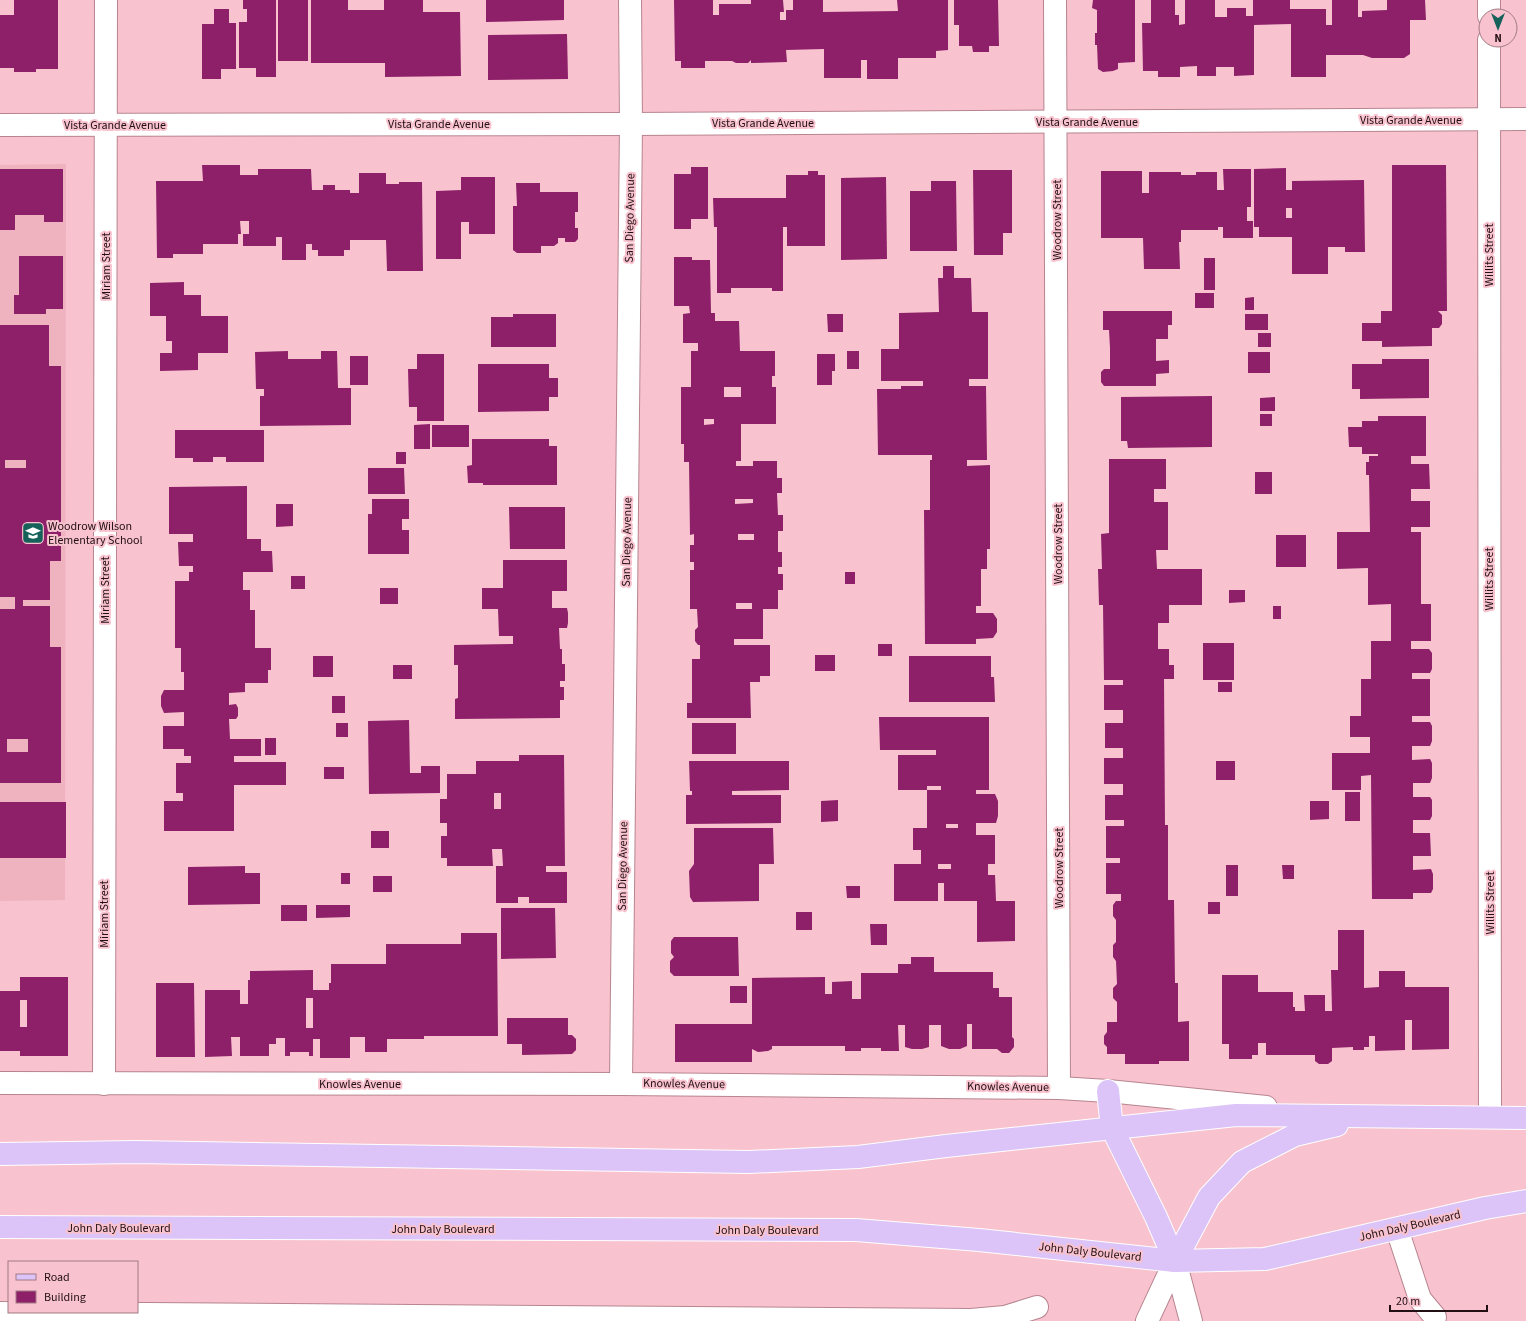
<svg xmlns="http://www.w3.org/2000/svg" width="1526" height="1321" viewBox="0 0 1526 1321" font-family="'Source Sans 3',sans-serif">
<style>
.built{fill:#efb3bf}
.building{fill:#8e206a;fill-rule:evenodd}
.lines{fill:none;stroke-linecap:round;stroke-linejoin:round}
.minor-casing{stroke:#b78590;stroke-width:24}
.major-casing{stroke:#fff;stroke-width:24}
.minor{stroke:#fff;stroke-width:22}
.major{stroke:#dcc4f9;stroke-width:22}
.labels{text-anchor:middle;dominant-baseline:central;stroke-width:4;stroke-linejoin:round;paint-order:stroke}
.street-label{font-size:12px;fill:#210f13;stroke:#f8c2ce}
.poi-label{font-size:12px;fill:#210f13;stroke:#f8c2ce;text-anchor:start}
</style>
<rect width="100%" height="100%" fill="#f8c2ce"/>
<polygon class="built" points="66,164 65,900 0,901 0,165"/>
<g class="building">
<polygon points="14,0 58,0 58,69 36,69 36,72 14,72 14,68 0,68 0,15 14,15"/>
<polygon points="243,0 276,0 276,77 256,77 256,68 239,68 239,22 247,22 247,9 243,9"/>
<rect x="278" y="0" width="30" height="61"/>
<polygon points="311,0 348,0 348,10 384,10 384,0 423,0 423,12 460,12 461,76 385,77 385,63 311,63"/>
<polygon points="486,0 564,0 564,20 486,22"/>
<polygon points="674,0 713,0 713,15 719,15 719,4 751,4 751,0 783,0 784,12 780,12 780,20 786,20 786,10 793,10 793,0 823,0 823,12 898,11 897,0 948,0 948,50 936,51 936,58 898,58 898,79 867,79 867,60 861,60 861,78 824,78 824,49 786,50 787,62 751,63 751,60 748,63 736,63 732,61 705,61 705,68 681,68 681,61 675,61"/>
<polygon points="954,0 998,0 999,46 989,46 989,52 973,52 972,46 959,46 959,25 954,25"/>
<polygon points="1093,0 1135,0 1135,62 1118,63 1118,69 1113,71 1103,72 1098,69 1097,45 1095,45 1095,33 1097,33 1097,10 1092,8"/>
<polygon points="1151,0 1175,0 1175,15 1179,15 1179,25 1185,24 1185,0 1215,0 1215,17 1227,17 1227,8 1246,8 1246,16 1253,16 1253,0 1290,0 1290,9 1326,9 1326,25 1332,25 1332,0 1358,0 1358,17 1362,17 1362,11 1387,10 1387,0 1425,0 1426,20 1410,20 1410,54 1404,58 1372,58 1363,55 1326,55 1326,77 1291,77 1291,24 1254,25 1254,75 1234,76 1234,67 1216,67 1216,76 1197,76 1197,66 1180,67 1180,77 1158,77 1158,71 1143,71 1142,23 1151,23"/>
<polygon points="214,9 229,9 229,23 236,23 236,69 221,69 221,79 202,79 202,24 214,24"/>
<polygon points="567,34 568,79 488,80 488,35"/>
<polygon points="202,165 240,165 240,175 258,175 258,169 311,169 312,190 323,190 323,185 335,185 335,190 350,190 350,193 359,193 359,173 386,173 386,184 399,184 399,182 422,182 423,271 387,271 386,240 350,240 350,250 344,250 344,256 318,256 318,250 312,250 312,244 306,244 306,260 282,260 282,237 276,237 276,246 243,246 243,234 249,234 249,221 240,221 241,234 238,234 238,244 203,244 203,254 173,254 173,258 157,258 156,181 203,181"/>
<polygon points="1392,165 1446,165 1447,311 1438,311 1442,315 1442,324 1439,328 1432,328 1432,346 1382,347 1382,341 1362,341 1362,323 1381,323 1381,311 1392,311"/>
<polygon points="691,167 708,167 708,219 691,219 691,229 674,229 674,174 691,174"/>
<path d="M1286,168V190H1292V181L1364,180L1365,252H1345V247H1328V274H1292V237H1259V227H1254V169ZM1286,208H1292V218H1286Z"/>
<polygon points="0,169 63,169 63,222 44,222 44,215 15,215 15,230 0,230"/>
<polygon points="1223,169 1251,169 1251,207 1247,207 1247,221 1253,221 1253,238 1223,238 1223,227 1218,227 1218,230 1181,230 1181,242 1179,242 1180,269 1144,269 1143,238 1101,238 1101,171 1142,171 1142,193 1149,193 1149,172 1181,172 1181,175 1196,175 1196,172 1217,172 1217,190 1224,190"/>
<polygon points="973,170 1012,170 1012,233 1003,233 1003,255 974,255"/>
<polygon points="808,171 818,171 818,175 825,175 825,246 787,246 787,227 783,227 783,291 772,291 772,288 731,288 731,293 717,293 717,227 714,227 713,198 786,198 786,175 808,175"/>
<polygon points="461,177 495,177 495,234 469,234 469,222 461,222 461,259 436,259 436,191 461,190"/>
<polygon points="886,177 887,259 841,260 841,178"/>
<polygon points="931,181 956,181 957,251 910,251 910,191 931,191"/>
<polygon points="516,183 540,183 540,192 578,192 578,212 575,212 575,228 578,228 578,239 575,242 565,242 565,238 558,238 558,243 554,246 541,246 541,253 517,253 513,250 513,206 517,206"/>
<polygon points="19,256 63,256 63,309 46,309 46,314 14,314 14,295 19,295"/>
<path d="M674,257H692V260H710L711,313H715V321H739L740,351H775V376H772V387H776V424H741V461H736V466H753V461H777V478H782V493H777L778,515H783V531H778V552H782V567H778V574H783V590H778V609H763V639H734V645H770V676H760V682H750L751,718H687V703H692V659H700V645H698L695,641V630L698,627L697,609H690V570H694V562H690V545H694V534L690,535L689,462H684V444H681V387H691V351H698V343H683V314L690,313L689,306H674ZM724,387H741V397H724ZM704,419H714V424L704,425ZM735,499H753V503L735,504ZM738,534H754V540H738ZM736,603H752V609H736Z"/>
<rect x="1204" y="258" width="11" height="32"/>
<polygon points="943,266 954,266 954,278 971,278 972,312 988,312 988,379 969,379 969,386 986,386 987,460 967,460 967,466 990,465 990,549 987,549 987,569 981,569 981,606 976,606 976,613 993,613 997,619 997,632 993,638 976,639 976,644 925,644 924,510 930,510 930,460 932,460 932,455 878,455 877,389 901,389 901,386 923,386 923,381 881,381 881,349 899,349 899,313 939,312 938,278 943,278"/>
<polygon points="184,282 184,295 201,295 201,316 228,316 228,353 198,353 198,370 160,371 160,353 172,353 172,341 166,341 166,316 150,316 150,283"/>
<rect x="1195" y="293" width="19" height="15"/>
<polygon points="1254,297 1254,310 1245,310 1245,298"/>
<polygon points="1103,311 1172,311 1172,325 1168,325 1168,339 1156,339 1156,361 1169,360 1169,373 1156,374 1156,386 1104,386 1101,382 1101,372 1104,369 1110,369 1110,348 1109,330 1103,330"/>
<polygon points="513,314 556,314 556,347 491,347 491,317 513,317"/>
<polygon points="827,314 843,314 843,332 828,332"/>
<rect x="1245" y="314" width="23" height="16"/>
<path d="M0,325H49V366H61V561H50V600H23V606H50V647H61V783H0V609H15V597H0ZM5,460H26V468H5ZM7,739H28V752H7Z"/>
<rect x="1258" y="333" width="13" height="14"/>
<polygon points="288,351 288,359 321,359 321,351 337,351 338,388 351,388 351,425 260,426 260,396 264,396 264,389 256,389 255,352"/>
<rect x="847" y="351" width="12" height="18"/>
<rect x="1248" y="352" width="22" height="21"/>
<polygon points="417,354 444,354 444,421 417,421 417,407 409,407 408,369 417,369"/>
<polygon points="817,354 835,354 835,371 832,371 832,385 817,385"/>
<rect x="350" y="356" width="18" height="29"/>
<polygon points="1382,359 1429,359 1429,398 1360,399 1360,389 1352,389 1352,364 1382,364"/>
<polygon points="478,364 549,364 549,378 558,378 558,397 549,397 549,411 478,412"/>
<polygon points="1212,396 1212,447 1128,448 1127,441 1121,441 1121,397"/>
<polygon points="1275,397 1275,411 1260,411 1260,398"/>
<rect x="1260" y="414" width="12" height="12"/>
<polygon points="1378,416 1426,416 1426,456 1411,456 1411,464 1429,464 1430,489 1411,489 1411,501 1430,501 1430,527 1411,527 1411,532 1421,532 1421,604 1431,604 1431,641 1411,641 1411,649 1429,649 1432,653 1432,669 1430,673 1412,673 1412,679 1430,679 1430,716 1412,716 1412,722 1430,722 1432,726 1432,741 1430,746 1412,746 1412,760 1430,759 1432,763 1432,778 1430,783 1413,783 1413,797 1430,797 1432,800 1432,816 1430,820 1413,820 1413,833 1430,833 1431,856 1413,856 1413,870 1431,869 1433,874 1433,889 1431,893 1413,893 1413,899 1372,899 1371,775 1361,776 1361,790 1332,790 1332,753 1370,753 1370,737 1350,737 1350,716 1361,716 1361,679 1371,679 1371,641 1391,641 1391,604 1368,605 1368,568 1337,569 1337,532 1370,532 1369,475 1366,475 1366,462 1369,462 1369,456 1378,456 1378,454 1362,454 1362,447 1349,447 1348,427 1362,427 1362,421 1378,421"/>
<polygon points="430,424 430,449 414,449 414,425"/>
<rect x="432" y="425" width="37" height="22"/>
<polygon points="175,430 264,430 264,462 226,462 226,457 213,457 213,462 193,462 193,458 175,458"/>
<polygon points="472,439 549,439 549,446 557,446 557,485 483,485 483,483 468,483 467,466 472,465"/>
<rect x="396" y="452" width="10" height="12"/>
<polygon points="1109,459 1166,459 1166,489 1154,489 1154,502 1168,502 1168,550 1156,550 1157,569 1202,569 1202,605 1169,605 1169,623 1158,623 1158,649 1169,649 1169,665 1174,665 1174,679 1164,679 1165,825 1168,825 1168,900 1174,900 1175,983 1178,983 1178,1022 1189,1021 1189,1061 1159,1061 1159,1064 1125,1064 1125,1054 1107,1054 1107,1047 1104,1044 1104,1036 1107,1032 1107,1022 1117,1022 1117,1002 1113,998 1113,988 1117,984 1116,961 1113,957 1113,945 1116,942 1116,920 1113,916 1113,905 1116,901 1121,901 1121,894 1106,894 1106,863 1120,863 1120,858 1106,858 1106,826 1124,826 1124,820 1105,820 1105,795 1123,795 1123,784 1104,784 1104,758 1123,758 1123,748 1105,748 1105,723 1123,723 1123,710 1104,710 1104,685 1123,685 1123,680 1104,680 1103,605 1099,605 1098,569 1102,569 1101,534 1109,533"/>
<polygon points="368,468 404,468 405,494 368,494"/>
<rect x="1255" y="472" width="17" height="22"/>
<polygon points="247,486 247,539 261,539 261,551 272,551 273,572 243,572 243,590 250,590 250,610 255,610 255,648 271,648 271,670 268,670 268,683 245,683 245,692 229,693 229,705 236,704 238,708 238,716 236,719 229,719 230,739 261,739 261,756 234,756 234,762 286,762 286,785 234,785 234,831 164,831 164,801 183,801 183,793 176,793 176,763 191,763 191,756 184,756 184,749 163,749 163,726 184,726 184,712 164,713 161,706 161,696 164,690 184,690 184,672 181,672 181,648 175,648 175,581 189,581 189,572 193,572 193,566 179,566 178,542 193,542 193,534 169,534 169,487"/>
<polygon points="372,499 409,499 409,519 402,519 402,530 409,530 409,554 368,554 368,514 372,514"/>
<polygon points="276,504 293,504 293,526 276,527"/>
<polygon points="509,507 565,507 565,549 510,549"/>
<rect x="1276" y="535" width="30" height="32"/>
<polygon points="503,560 567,560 567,591 552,591 552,608 567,608 568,613 568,623 567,628 559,628 560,649 562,649 562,664 565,664 565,681 560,681 560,687 564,687 564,700 560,700 560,718 455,719 455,699 458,698 458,665 454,665 454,645 513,644 513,636 499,636 498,609 482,609 482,588 503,588"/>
<rect x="845" y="572" width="10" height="12"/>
<rect x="291" y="576" width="14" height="13"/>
<rect x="380" y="588" width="18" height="16"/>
<polygon points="1229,590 1245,590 1245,602 1229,603"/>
<rect x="1273" y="606" width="8" height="13"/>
<rect x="1203" y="643" width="31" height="37"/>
<rect x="878" y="644" width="14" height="12"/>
<rect x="815" y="655" width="20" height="16"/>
<rect x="313" y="656" width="20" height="21"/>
<polygon points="909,656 991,656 991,677 994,677 995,702 909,702"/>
<rect x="393" y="665" width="19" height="14"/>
<rect x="1218" y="682" width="14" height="10"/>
<rect x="332" y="696" width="13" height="17"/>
<path d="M879,717H989V790H976V794H995L998,801V816L996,823H976V835H995V864H988V875H995L996,901H1015V941L977,942V901H944V883H938V901H894V864H921V850H913V828H927V790H941V786H927V790H898V755H936V750H880ZM946,824H958V828H946ZM938,864H951V869H938Z"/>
<polygon points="409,720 410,773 421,773 421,766 440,766 440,793 369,794 368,721"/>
<rect x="336" y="723" width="12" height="14"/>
<rect x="692" y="723" width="44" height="31"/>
<rect x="265" y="738" width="11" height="17"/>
<path d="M519,755H564L565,866H546V872H567V903H529V897H518V903H496V866H503L502,849H492L493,866H447V858H441V836H447V823H440V799H447V774H476V761H519ZM494,793H501V809H494Z"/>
<polygon points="689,761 789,761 789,790 732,791 732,795 781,795 781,823 686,824 686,795 692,795 692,791 690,791"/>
<rect x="1216" y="761" width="19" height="19"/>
<rect x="324" y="767" width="20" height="12"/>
<rect x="1345" y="792" width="15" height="29"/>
<polygon points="838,800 838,821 821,822 821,801"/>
<polygon points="1310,801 1329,801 1329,819 1310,820"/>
<rect x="0" y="802" width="66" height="56"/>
<polygon points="694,828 773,828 774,864 759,864 759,901 693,902 690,897 689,871 694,864"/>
<rect x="371" y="831" width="18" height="17"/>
<rect x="1226" y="865" width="12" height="31"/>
<polygon points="1282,865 1294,865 1294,879 1283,879"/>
<polygon points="245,866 245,873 260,873 260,904 188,905 188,867"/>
<rect x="341" y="873" width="9" height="11"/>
<rect x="373" y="876" width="19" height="16"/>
<polygon points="846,886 860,886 860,898 847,898"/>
<rect x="1208" y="902" width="12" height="12"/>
<rect x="281" y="905" width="26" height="16"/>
<polygon points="316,905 350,905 350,917 316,918"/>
<polygon points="501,908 555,908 556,958 501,959"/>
<rect x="796" y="912" width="16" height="18"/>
<polygon points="870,924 887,924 887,945 871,945"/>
<polygon points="1338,930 1364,930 1364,988 1379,987 1379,971 1405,971 1405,987 1449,987 1449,1049 1412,1050 1412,1020 1405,1020 1405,1050 1375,1051 1375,1036 1369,1036 1369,1047 1364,1047 1364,1050 1353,1050 1353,1047 1332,1048 1332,1061 1328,1064 1319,1064 1315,1061 1315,1055 1266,1055 1266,1043 1258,1043 1258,1055 1252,1055 1252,1059 1229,1059 1229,1044 1222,1044 1222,975 1258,975 1258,992 1293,992 1293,1007 1295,1007 1295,1011 1305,1011 1304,995 1325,995 1325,1011 1332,1011 1331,970 1338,970"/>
<path d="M461,933H497L498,1036H424V1039H387V1052H365V1037H350V1058H320V1039H313V1056H309V1052H290V1056H285V1038H276V1044H269V1056H240V1037H231L232,1056L205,1057V990H240V1004H248V980H250V971L313,970V990H329V983H331V964H386V944H461ZM306,998H313V1028H306Z"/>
<polygon points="674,937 738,937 739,976 674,976 670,972 670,961 674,957 671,953 671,941"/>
<polygon points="911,957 934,957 934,972 993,972 993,988 999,988 999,997 1012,997 1012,1037 1014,1039 1014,1047 1009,1053 1002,1053 997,1049 972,1049 972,1024 967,1024 967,1046 960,1049 949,1049 941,1046 941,1025 929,1025 929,1047 922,1049 912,1049 905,1047 905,1025 898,1025 899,1051 881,1051 881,1048 861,1048 861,1051 845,1051 845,1046 772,1046 772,1049 768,1051 758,1052 752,1049 752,1062 675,1062 675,1024 752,1024 752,978 825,977 825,994 832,994 832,982 852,981 852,999 861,999 861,973 898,973 898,964 911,964"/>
<path d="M20,977H68V1056H20V1051H0V991H20ZM20,1000H27V1027H20Z"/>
<polygon points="156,983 194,983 195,1057 156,1057"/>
<rect x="730" y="986" width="17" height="17"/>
<polygon points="507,1018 568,1018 568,1035 572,1035 576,1039 576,1050 572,1054 522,1055 522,1044 507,1044"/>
</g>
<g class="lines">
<g class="minor-casing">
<g id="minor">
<polyline points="1055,0 1059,1088"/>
<polyline points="1489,16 1489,0"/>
<polyline points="1489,40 1490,1117"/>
<polyline points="0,125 631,124 1526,119"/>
<polyline points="0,1083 621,1084 1059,1088 1108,1091 1266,1107"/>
<polyline points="104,1084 106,0"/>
<polyline points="621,1084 631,124 630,0"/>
<polyline points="1397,1229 1420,1299 1435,1317"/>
<polyline points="1175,1261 1191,1321"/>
<polyline points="0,1313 971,1320 1005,1317 1037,1307"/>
<polyline points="1147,1321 1175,1261"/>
</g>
</g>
<g class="major-casing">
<g id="major">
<polyline points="1108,1091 1112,1128 1156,1217 1175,1261"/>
<polyline points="0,1154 135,1152 749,1162 858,1157 946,1146 1236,1115 1526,1118"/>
<polyline points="0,1227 856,1230 979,1240 1175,1261 1265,1259 1485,1208 1526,1201"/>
<polyline points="1175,1261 1209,1197 1242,1162 1295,1135 1337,1125"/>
</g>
</g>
<use href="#minor" class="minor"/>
<use href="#major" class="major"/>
</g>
<defs>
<g id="school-square" transform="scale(1.15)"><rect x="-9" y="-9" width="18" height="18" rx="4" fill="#16625a" stroke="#f8c2ce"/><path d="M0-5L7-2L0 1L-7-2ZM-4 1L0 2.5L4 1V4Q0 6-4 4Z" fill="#fff"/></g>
</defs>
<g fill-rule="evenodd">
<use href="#school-square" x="33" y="533"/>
</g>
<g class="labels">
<g class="street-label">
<text x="1411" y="120">Vista Grande Avenue</text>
<text x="1087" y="122">Vista Grande Avenue</text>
<text x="763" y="123">Vista Grande Avenue</text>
<text x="439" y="124">Vista Grande Avenue</text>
<text x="115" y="125">Vista Grande Avenue</text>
<text transform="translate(630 218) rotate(-89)">San Diego Avenue</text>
<text transform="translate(1057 220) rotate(-90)">Woodrow Street</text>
<text transform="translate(1489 255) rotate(-90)">Willits Street</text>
<text transform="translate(106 266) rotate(-90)">Miriam Street</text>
<text transform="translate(627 542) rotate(-89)">San Diego Avenue</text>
<text transform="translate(1058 544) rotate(-90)">Woodrow Street</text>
<text transform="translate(1489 579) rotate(-90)">Willits Street</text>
<text transform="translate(105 590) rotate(-90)">Miriam Street</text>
<text transform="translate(623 866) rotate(-89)">San Diego Avenue</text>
<text transform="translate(1059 868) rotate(-90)">Woodrow Street</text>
<text transform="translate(1490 903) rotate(-90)">Willits Street</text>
<text transform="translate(104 914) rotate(-90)">Miriam Street</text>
<text x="360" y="1084">Knowles Avenue</text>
<text transform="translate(684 1084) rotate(1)">Knowles Avenue</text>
<text transform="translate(1008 1087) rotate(1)">Knowles Avenue</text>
<text transform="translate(1410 1226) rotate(-13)">John Daly Boulevard</text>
<text x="119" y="1228">John Daly Boulevard</text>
<text x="443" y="1229">John Daly Boulevard</text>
<text x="767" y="1230">John Daly Boulevard</text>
<text transform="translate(1090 1252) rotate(6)">John Daly Boulevard</text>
</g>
<g class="poi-label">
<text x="48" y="526">Woodrow Wilson<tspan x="48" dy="14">Elementary School</tspan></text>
</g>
</g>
<rect x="8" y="1261" width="130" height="52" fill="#f8c2ce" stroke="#a27a83"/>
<rect x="16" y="1274" width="20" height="6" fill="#dcc4f9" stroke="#a27a83"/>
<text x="44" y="1281" font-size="12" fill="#210f13">Road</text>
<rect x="16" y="1291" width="20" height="12" fill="#8e206a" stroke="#a27a83"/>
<text x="44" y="1301" font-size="12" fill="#210f13">Building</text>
<g transform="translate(1498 28) rotate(180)"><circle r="19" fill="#f8c2ce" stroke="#a27a83"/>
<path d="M0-3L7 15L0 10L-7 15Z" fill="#16625a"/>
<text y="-6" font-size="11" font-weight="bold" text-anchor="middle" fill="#210f13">N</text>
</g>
<path d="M1390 1305v6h97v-6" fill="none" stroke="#210f13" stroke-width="2"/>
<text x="1396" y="1305" font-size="12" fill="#210f13" stroke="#f8c2ce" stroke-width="3" paint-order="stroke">20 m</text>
</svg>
